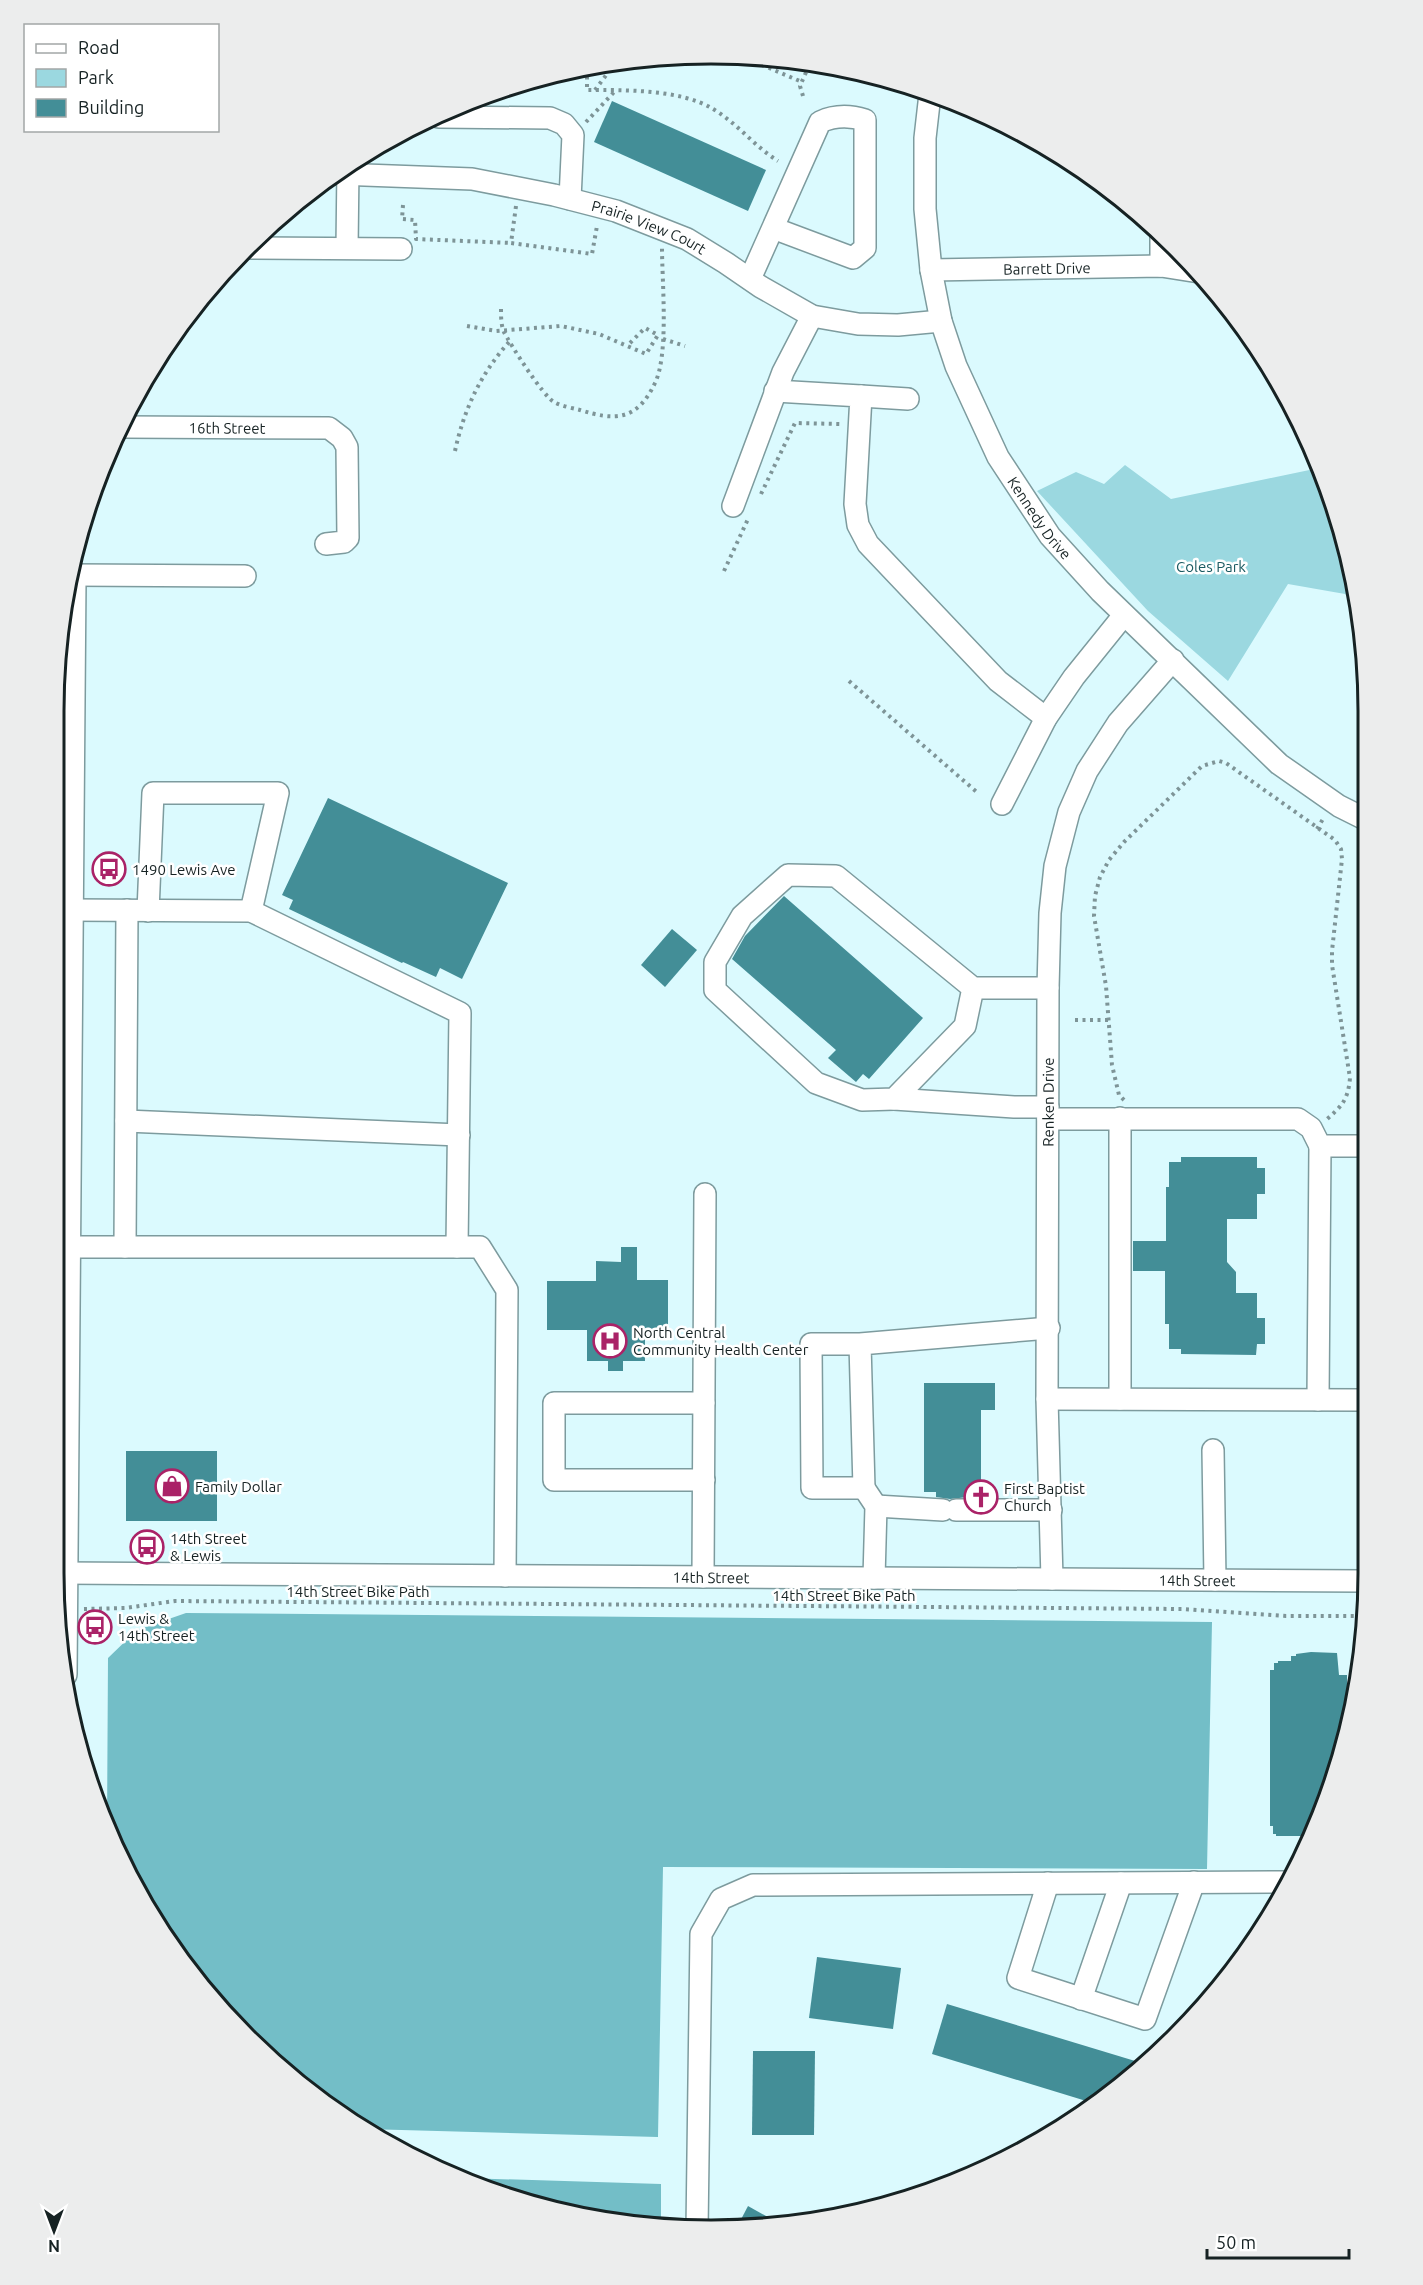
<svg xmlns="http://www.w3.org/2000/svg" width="1423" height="2285" viewBox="0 0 1423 2285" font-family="Ubuntu,sans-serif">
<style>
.green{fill:#9bd8e0}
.forest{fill:#73bec7}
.building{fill:#438e97}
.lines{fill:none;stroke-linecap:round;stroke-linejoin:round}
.minor-casing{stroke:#7d9b9e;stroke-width:24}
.major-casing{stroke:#7d9b9e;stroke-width:30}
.path{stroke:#7e9497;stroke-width:4;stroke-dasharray:3 4.5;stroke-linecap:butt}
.minor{stroke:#fff;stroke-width:21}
.major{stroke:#fff;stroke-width:27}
.labels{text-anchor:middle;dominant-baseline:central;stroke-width:5;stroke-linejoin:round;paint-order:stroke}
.street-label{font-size:15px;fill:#162223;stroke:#fff}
.park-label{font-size:15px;fill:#1a5a61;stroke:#fff}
.poi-label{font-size:15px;fill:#162223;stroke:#fff;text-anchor:start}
.rim{fill:none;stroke:#162223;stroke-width:3}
</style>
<rect width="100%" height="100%" fill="#dbfafe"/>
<polygon class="green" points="1125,465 1171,499 1319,468 1334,500 1354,602 1345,594 1288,584 1228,681 1148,611 1037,491 1076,472 1104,484"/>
<g class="forest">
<polygon points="186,1613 1212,1622 1207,1869 663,1867 658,2137 365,2129 346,2120 247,2039 190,1973 122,1865 107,1827 108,1658 137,1630"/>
<polygon points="464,2178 661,2184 661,2226 584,2218 500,2196"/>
</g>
<g class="building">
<polygon points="612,101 766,170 748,211 594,142"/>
<polygon points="328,798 508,883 462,979 440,968 436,977 403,962 402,963 289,909 293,900 282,895"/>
<polygon points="784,896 923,1018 869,1079 863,1074 856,1082 828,1058 836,1050 732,959 745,936"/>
<polygon points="672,929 697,950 665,987 641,965"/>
<polygon points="1181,1157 1257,1157 1257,1168 1265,1168 1265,1194 1257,1194 1257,1219 1227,1219 1227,1262 1236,1272 1236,1293 1257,1293 1257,1318 1265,1318 1265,1344 1257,1344 1256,1355 1181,1354 1181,1349 1169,1349 1169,1324 1165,1324 1165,1271 1133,1271 1133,1241 1166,1241 1166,1187 1169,1187 1169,1162 1181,1162"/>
<polygon points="621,1247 637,1247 637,1280 668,1280 668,1330 645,1330 645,1361 623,1361 623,1371 608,1371 608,1361 587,1361 587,1330 547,1330 547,1281 596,1281 596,1261 621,1262"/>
<polygon points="924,1383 995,1383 995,1410 981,1410 981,1492 968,1492 968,1497 950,1499 936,1497 936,1492 924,1492"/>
<rect x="126" y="1451" width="91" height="70"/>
<polygon points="1311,1652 1337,1653 1339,1675 1347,1675 1347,1719 1319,1825 1312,1836 1276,1836 1276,1834 1273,1834 1273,1826 1270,1826 1270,1670 1274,1670 1274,1663 1278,1663 1278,1661 1291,1661 1291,1656 1296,1656 1296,1654"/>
<polygon points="817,1957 901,1968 893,2029 809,2018"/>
<polygon points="947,2004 1145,2064 1096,2104 932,2054"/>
<polygon points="753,2051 815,2051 814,2135 752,2135"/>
<polygon points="748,2206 784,2226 736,2229"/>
</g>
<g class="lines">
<g class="minor-casing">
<g id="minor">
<path id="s1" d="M930,94L925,138V209L931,270L941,321L956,366L998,457L1050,536L1100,591L1279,764L1339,806L1367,820"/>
<polyline points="439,117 550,118 564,124 573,135 570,199"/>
<path id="s2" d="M338,174L472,179L554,195L616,211L687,239L726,263L761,287L812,316L858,324L898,325L941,321"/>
<polyline points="249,248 401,249"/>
<polyline points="347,248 348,167"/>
<polyline points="1161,266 1161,236"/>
<path id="s3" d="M931,270L1161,266L1199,272"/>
<path d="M750,279L820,122C835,115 849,115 865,120V248L853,258L773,228"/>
<polyline points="775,391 861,396 855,504 858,525 868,544 998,681 1046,718"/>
<polyline points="861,396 908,399"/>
<path id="s4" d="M123,427L329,428L342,438L347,447L348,538L344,542L326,544"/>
<polyline points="733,506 783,372 812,316"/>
<polyline points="73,575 245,576"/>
<polyline points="1002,804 1046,718 1074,677 1124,615"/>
<polyline points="69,910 251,911 460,1013 457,1247"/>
<polyline points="148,911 153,793 278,793 251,911"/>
<polyline points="973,988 965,1026 894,1099 862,1100 816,1083 715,990 715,962 742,916 788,875 836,876 973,988 1048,988"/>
<polyline points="894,1099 1014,1107 1048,1107"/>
<polyline points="1120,1118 1120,1399"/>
<polyline points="1048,1119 1298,1119 1311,1128 1320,1146 1366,1146"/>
<polyline points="126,1121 459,1135"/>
<polyline points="66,1247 480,1247 507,1290 505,1576"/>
<polyline points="125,1247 127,910"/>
<polyline points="860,1344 864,1488 812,1488 811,1344 860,1344 1049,1328"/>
<polyline points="1047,1399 1365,1400"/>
<polyline points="1318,1400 1320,1146"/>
<polyline points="704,1403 554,1403 554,1480 704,1480"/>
<polyline points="1213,1450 1215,1580"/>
<polyline points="864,1488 876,1506 874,1578"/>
<polyline points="876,1506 943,1510"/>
<polyline points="956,1510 1051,1510"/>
<path id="s5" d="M60,1573L1364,1581"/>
<polyline points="703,1577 705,1194"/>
<path id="s6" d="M1052,1579L1047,1399L1048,988L1050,913L1055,866L1069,812L1087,771L1118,723L1173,660"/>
<polyline points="1048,1883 1018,1978 1145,2019 1194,1882"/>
<polyline points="1081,1999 1121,1883"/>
<polyline points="697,2230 701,1934 721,1899 753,1885 1286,1882"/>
</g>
</g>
<g class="major-casing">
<polyline id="major" points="63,1674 72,579"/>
</g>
<g class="path">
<polyline points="741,56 802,82"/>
<path d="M587,69V90C623,90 681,89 713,109C737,123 754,146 778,161"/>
<polyline points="595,90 616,62"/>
<polyline points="803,96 800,86 807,70"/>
<polyline points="586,122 616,90"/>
<polyline points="403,205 402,219 415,220 416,239 511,243"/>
<polyline points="516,206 511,243 592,254 597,226"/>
<path d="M501,309C501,317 501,325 504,332C510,344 543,396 554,402C561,406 572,408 580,410C615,421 637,421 655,383C669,354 662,282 662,248"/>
<polyline points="467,326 496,331 561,326 599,334 646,354 658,335 645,328 628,345"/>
<polyline points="663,339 685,346"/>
<path d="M455,451C464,409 481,373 510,341"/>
<polyline points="761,494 795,423 840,424"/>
<polyline points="724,571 748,519"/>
<polyline points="849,681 979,794"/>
<polyline points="1317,829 1323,819"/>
<polyline points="1075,1020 1108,1020"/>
<path d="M1124,1100L1119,1095L1112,1065L1106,986L1094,916L1095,896L1100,877L1109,860L1124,842L1202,766L1219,761L1226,763L1335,840L1341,849L1342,859L1332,951V965L1350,1078C1348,1100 1342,1106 1326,1120"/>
<polyline points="84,1609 125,1608 175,1601 1182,1609 1286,1616 1364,1616"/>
</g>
<use href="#minor" class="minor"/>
<use href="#major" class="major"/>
</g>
<defs>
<g id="bus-ring" transform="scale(1.725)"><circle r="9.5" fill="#fff" stroke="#aa2267" stroke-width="1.5"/><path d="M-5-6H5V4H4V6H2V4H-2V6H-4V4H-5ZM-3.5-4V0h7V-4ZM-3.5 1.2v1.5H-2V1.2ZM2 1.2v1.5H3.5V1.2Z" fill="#aa2267"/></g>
<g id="hospital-ring" transform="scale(1.725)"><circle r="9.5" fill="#fff" stroke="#aa2267" stroke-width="1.5"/><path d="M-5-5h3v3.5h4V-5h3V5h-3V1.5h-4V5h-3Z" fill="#aa2267"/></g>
<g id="shop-ring" transform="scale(1.725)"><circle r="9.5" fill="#fff" stroke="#aa2267" stroke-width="1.5"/><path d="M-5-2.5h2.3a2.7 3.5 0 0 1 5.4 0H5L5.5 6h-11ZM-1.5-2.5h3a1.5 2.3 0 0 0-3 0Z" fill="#aa2267"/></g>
<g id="church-ring" transform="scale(1.725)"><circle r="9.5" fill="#fff" stroke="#aa2267" stroke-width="1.5"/><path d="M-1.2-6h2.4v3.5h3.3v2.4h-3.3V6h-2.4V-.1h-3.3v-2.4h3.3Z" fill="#aa2267"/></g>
</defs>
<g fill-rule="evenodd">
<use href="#bus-ring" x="109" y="869"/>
<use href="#hospital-ring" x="610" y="1341"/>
<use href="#shop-ring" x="172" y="1486"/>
<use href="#church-ring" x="981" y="1497"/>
<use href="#bus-ring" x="147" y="1547"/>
<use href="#bus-ring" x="95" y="1627"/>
</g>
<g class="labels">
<g class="street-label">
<text stroke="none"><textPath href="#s2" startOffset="318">Prairie View Court</textPath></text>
<text stroke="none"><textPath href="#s3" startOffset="116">Barrett Drive</textPath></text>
<text stroke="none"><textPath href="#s4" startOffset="104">16th Street</textPath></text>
<text stroke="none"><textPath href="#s1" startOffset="450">Kennedy Drive</textPath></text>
<text stroke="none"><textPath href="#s6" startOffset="477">Renken Drive</textPath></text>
<text stroke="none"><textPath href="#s5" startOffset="651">14th Street</textPath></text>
<text stroke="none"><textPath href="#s5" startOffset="1137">14th Street</textPath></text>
<text x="358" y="1591">14th Street Bike Path</text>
<text x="844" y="1595">14th Street Bike Path</text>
</g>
<g class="park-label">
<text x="1211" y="566">Coles Park</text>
</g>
<g class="poi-label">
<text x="132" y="869">1490 Lewis Ave</text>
<text x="633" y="1332">North Central<tspan x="633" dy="17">Community Health Center</tspan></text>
<text x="195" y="1486">Family Dollar</text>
<text x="1004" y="1488">First Baptist<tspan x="1004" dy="17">Church</tspan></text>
<text x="170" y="1538">14th Street<tspan x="170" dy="17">&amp; Lewis</tspan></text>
<text x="118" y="1618">Lewis &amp;<tspan x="118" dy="17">14th Street</tspan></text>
</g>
</g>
<path d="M0 0H1423V2285H0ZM711 64H711A647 647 0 0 1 1358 711V1573A647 647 0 0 1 711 2220H711A647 647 0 0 1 64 1573V711A647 647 0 0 1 711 64Z" fill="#eceded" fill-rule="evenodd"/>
<path class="rim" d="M711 64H711A647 647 0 0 1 1358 711V1573A647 647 0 0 1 711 2220H711A647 647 0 0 1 64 1573V711A647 647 0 0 1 711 64Z"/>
<rect x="24" y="24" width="195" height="108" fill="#ffffff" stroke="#a2a7a7" stroke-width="1.5"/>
<rect x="36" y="44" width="30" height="9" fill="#ffffff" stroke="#a2a7a7" stroke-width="1.5"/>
<text x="78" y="54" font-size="18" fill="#162223">Road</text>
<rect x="36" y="69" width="30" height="18" fill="#9bd8e0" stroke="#a2a7a7" stroke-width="1.5"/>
<text x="78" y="84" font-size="18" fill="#162223">Park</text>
<rect x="36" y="99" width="30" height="18" fill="#438e97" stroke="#a2a7a7" stroke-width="1.5"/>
<text x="78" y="114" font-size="18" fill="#162223">Building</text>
<g transform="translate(54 2231) rotate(180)" stroke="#ffffff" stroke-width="4.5" paint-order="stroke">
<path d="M0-4.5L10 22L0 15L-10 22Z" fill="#162223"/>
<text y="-9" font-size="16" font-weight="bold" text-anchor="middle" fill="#162223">N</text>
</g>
<path d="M1207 2249v9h142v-9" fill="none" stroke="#162223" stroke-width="3"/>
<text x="1216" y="2249" font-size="18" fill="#162223" stroke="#ffffff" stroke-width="4.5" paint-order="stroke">50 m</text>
</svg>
